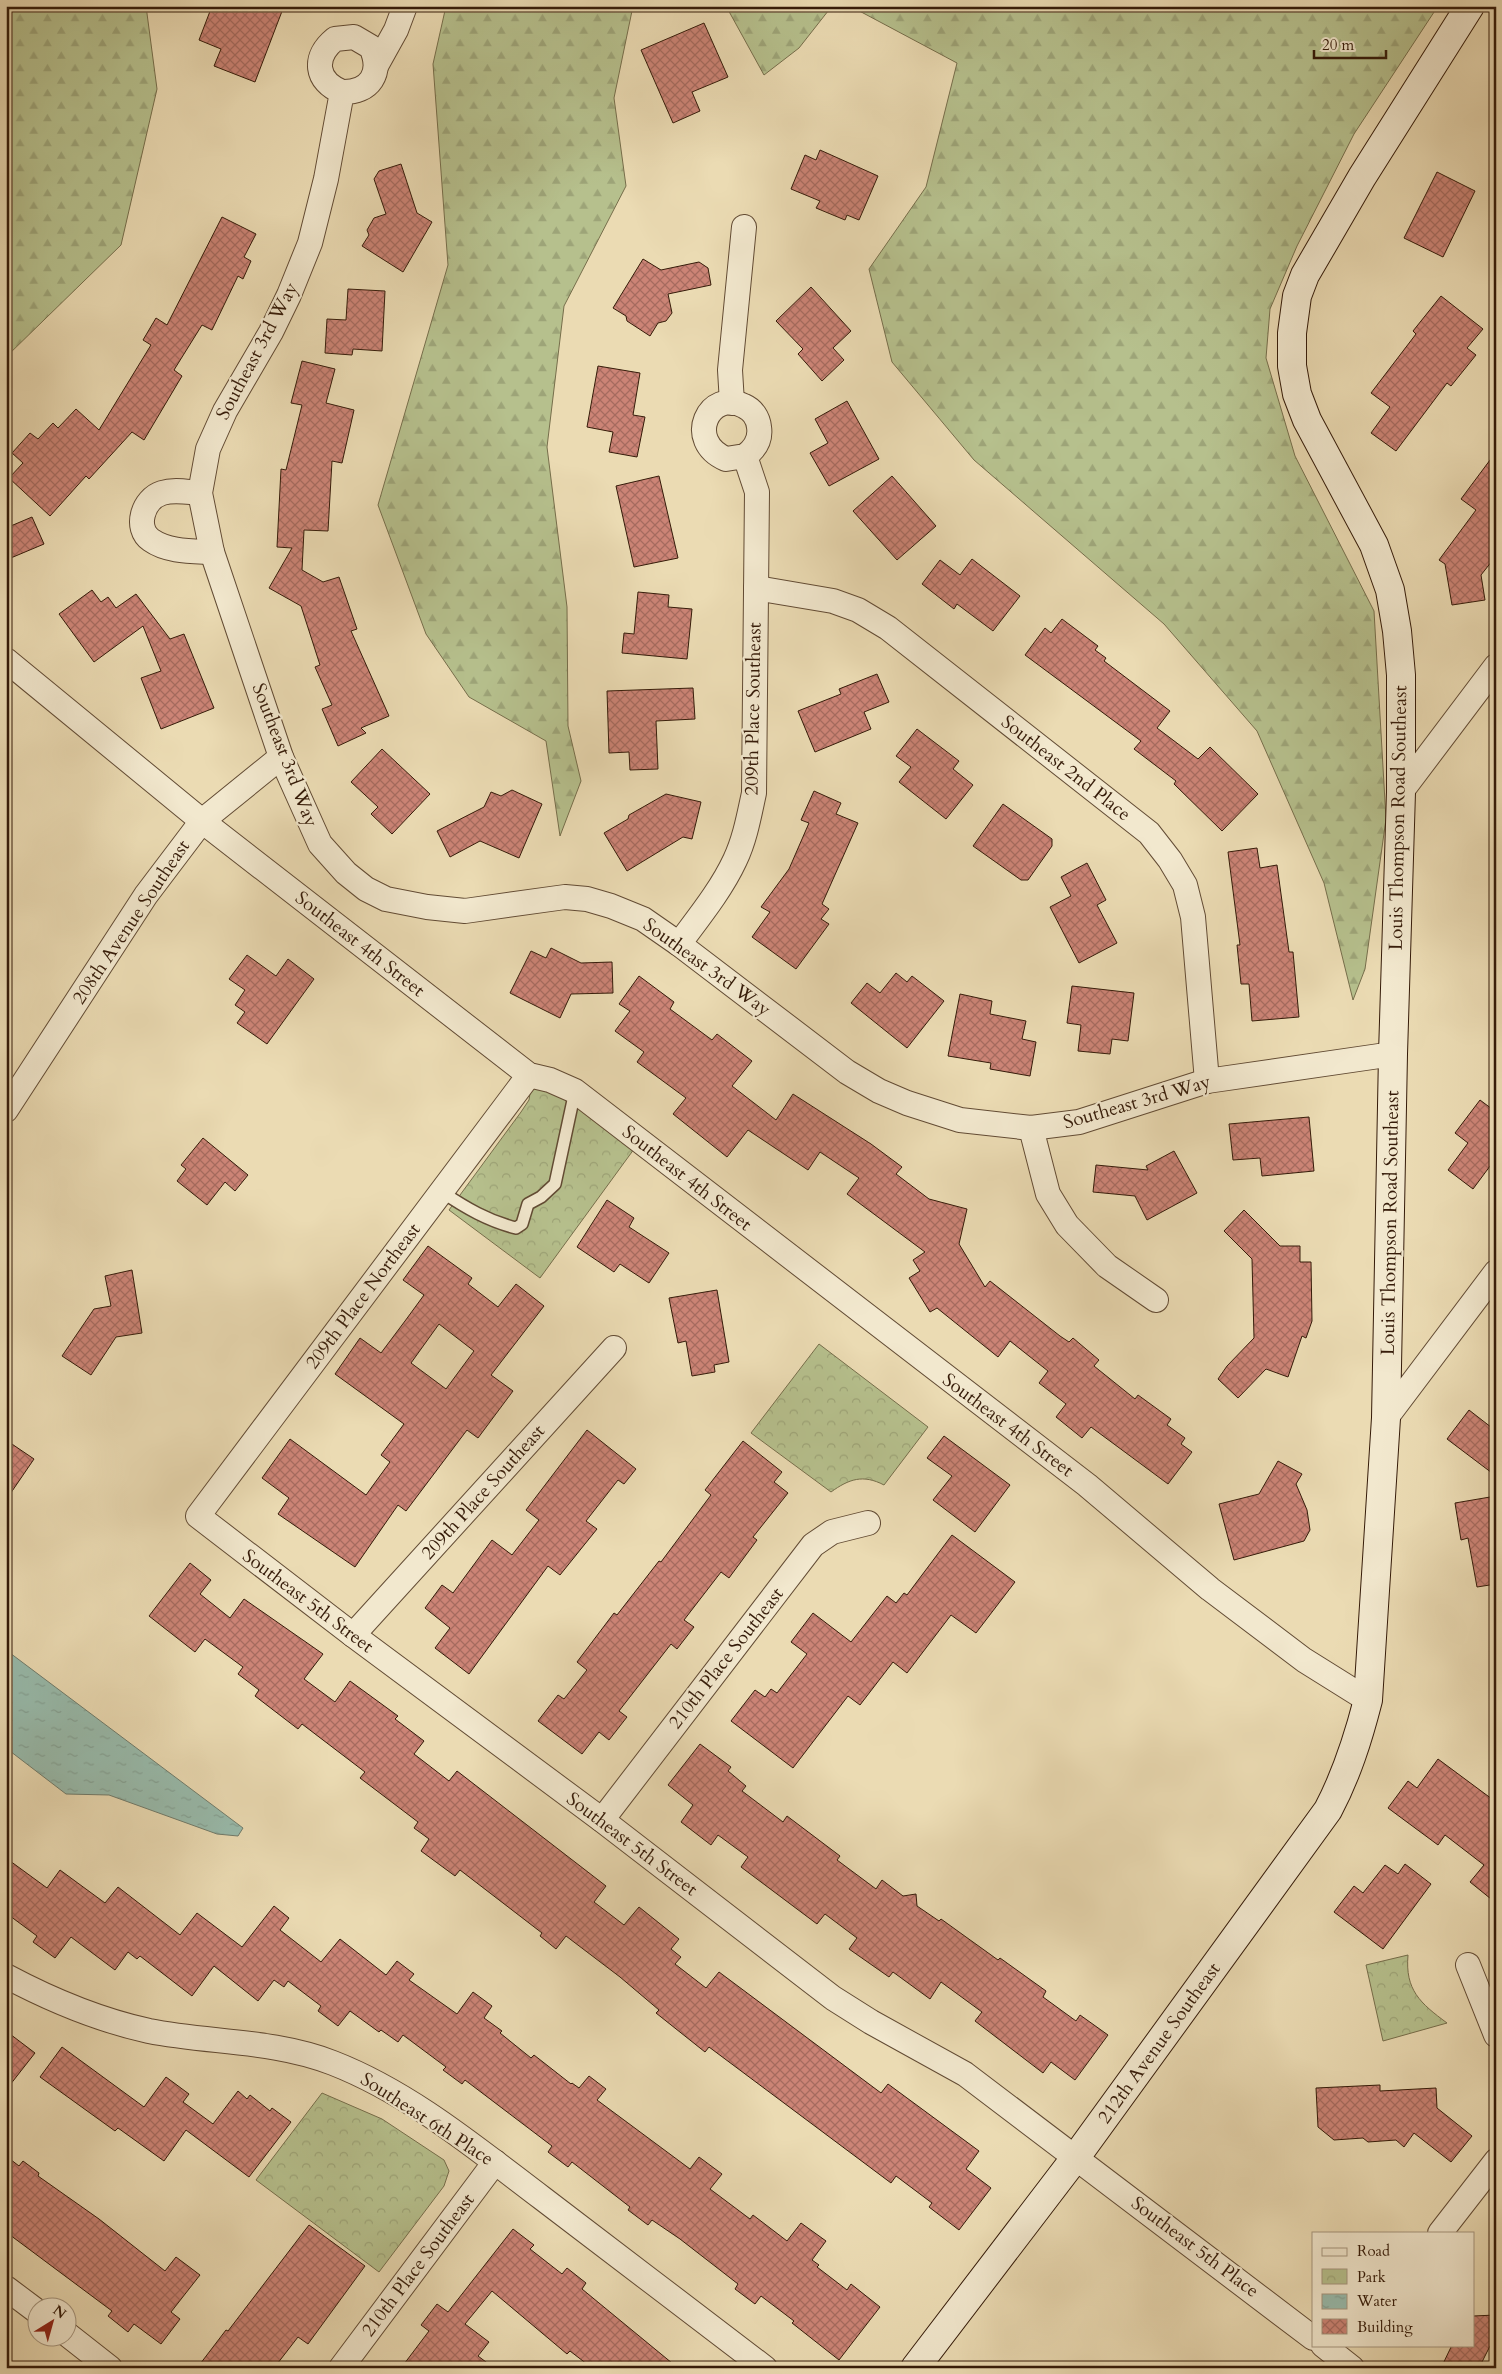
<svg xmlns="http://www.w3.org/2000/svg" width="1502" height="2374" viewBox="0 0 1502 2374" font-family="Cardo,serif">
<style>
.forest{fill:url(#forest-firs);stroke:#766e4b}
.park{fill:url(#park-crowns);stroke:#766e4b}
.water{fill:url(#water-ripples);stroke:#707b6b}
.building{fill:url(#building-cross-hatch);stroke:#351b09;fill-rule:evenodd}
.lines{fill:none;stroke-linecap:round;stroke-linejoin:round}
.lane-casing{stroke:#624b34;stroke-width:14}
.street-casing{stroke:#624b34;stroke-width:26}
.secondary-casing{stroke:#351b09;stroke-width:30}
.lane{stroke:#f2e8ce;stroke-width:11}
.street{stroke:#f2e8ce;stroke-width:24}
.secondary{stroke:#f2e8ce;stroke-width:28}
.labels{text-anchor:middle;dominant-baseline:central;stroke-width:4.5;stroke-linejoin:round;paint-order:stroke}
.street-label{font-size:19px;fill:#351b09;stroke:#f2e8ce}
</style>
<defs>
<pattern id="forest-firs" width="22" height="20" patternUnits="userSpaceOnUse" patternTransform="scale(1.25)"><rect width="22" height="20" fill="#b6c08d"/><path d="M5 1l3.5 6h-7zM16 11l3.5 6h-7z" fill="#9da478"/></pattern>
<pattern id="park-crowns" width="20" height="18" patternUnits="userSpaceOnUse" patternTransform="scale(1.25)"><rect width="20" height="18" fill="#b6c08d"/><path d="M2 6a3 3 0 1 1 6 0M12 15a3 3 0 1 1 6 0" fill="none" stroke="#9da478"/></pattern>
<pattern id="water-ripples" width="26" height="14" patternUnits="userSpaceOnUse" patternTransform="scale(1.25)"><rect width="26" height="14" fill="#98bbac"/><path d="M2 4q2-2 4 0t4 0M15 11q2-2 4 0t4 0" fill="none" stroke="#84a093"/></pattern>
<pattern id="building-cross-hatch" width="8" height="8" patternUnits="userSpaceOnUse" patternTransform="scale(1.25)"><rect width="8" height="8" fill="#cc8476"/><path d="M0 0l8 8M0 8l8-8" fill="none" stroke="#a66b5f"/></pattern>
</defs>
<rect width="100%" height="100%" fill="#ebdbb3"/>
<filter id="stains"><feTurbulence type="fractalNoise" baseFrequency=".004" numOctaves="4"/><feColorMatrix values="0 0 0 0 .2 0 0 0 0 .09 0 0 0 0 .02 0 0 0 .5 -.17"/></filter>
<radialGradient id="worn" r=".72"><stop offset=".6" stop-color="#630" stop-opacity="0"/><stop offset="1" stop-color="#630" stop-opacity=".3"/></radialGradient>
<g class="forest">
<polygon points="6,6 146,6 157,89 121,245 6,357"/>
<polygon points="446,6 633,6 614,98 626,186 564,306 547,447 567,607 568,726 581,781 560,836 546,741 469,697 426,634 378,505 448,265 433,64"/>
<polygon points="726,6 832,6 799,48 764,75"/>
<polygon points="850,6 1438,6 1354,134 1297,246 1270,309 1266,358 1295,456 1374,611 1386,819 1365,969 1353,1000 1324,883 1257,731 1164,624 974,460 892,362 869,269 926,187 957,63"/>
</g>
<g class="park">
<polygon points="531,1087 550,1088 637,1145 540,1278 449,1210 521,1112 529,1100"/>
<path d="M819,1344L928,1427L884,1485C863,1474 849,1479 831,1492L751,1433Z"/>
<path d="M1408,1955C1405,1990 1420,2003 1447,2023L1383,2041L1366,1965Z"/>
<polygon points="322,2093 382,2119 444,2160 449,2171 444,2186 379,2272 256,2180"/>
</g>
<polygon class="water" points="6,1650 243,1828 238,1836 217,1834 109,1795 66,1794 6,1748"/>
<g class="building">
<polygon points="212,6 284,6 255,82 214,66 221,49 199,40"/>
<polygon points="704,23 728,77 692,92 700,111 673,123 641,50"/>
<polygon points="820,150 878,176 859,220 847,215 845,220 816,208 820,201 791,189 805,155 816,160"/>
<polygon points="401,164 417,213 432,222 403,272 362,246 369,235 367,230 374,218 386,214 374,179 379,171"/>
<polygon points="1437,172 1475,191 1443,257 1404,238"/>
<polygon points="222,217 256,234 244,257 251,261 243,279 238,276 212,330 202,325 174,370 182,376 144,440 132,432 89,479 86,476 50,516 9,478 23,463 12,453 30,433 38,439 53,423 58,428 76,409 99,430 151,345 143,340 156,318 167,325"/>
<polygon points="643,259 661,270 699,262 708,268 711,285 668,294 672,313 666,321 658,323 650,336 627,321 626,316 613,308"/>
<polygon points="811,287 851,331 833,348 844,360 822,381 798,354 803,349 776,321"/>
<polygon points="348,289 385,291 382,351 353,349 352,355 325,353 327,319 346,320"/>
<polygon points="1441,296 1483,329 1467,348 1476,355 1451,386 1447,383 1396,451 1371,433 1390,407 1371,393 1416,334 1413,331"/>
<polygon points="302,361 335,369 326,403 354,410 342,463 332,461 328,531 304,530 302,570 323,582 339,577 357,629 351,631 389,716 361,728 366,733 338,746 322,709 332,705 315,667 320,665 301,606 269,588 292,548 277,547 281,469 286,470 302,405 291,403"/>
<polygon points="598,366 640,373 633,415 645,417 637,457 609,452 613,432 587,427"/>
<polygon points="847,401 879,459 829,486 810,453 828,443 815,419"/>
<polygon points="1496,452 1496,556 1481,575 1485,600 1452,605 1445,564 1439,560 1476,510 1461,499"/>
<polygon points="659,476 678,558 634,567 616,486"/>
<polygon points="892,476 936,526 897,560 853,511"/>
<polygon points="32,517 44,544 6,560 6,528"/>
<polygon points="972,559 1020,596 993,631 957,604 954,609 922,584 940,560 960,575"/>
<polygon points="92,590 101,602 108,597 116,608 136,594 170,639 184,634 214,708 161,729 141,678 161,671 143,626 94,662 59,614"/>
<polygon points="638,592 669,595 668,607 692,609 687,659 622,653 624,633 634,634"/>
<polygon points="1062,619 1098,646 1095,650 1106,658 1104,661 1170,711 1157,728 1198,759 1210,747 1258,794 1222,831 1174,784 1176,781 1134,749 1141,741 1025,655 1045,628 1051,633"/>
<polygon points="877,674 889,702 864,712 871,729 815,752 798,711 841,694 839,689"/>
<polygon points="693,688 695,719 656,721 658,769 630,770 629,752 609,753 607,691"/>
<polygon points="917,729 959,761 953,769 973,785 946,819 899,782 911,767 896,756"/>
<polygon points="382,749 430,794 392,834 371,814 378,807 351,782"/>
<polygon points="512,790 542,804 519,858 480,841 450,857 437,831 484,807 491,792 501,796"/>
<polygon points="814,791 841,803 836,814 858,823 822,904 829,909 821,919 829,924 796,969 752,937 770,912 761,907 789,869 809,823 801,820"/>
<polygon points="666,794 701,802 692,839 683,837 627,871 604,833 628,819 629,815"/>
<polygon points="1003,804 1052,839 1052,846 1028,880 1021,880 973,846"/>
<polygon points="1257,848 1260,868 1277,865 1289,952 1293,952 1299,1017 1252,1021 1249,984 1241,984 1237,945 1240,945 1228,852"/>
<polygon points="1087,863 1106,900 1097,905 1117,943 1079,963 1050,907 1071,896 1061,877"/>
<polygon points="551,948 581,963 612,962 613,993 571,994 560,1018 510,993 531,951 546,958"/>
<polygon points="247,955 276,976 288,959 314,979 267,1044 237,1023 245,1012 235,1005 245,990 229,979"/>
<polygon points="896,973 907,982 912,976 944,1001 907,1048 851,1003 867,983 880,993"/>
<polygon points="639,976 674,1002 670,1009 712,1040 717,1034 752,1061 732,1086 776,1120 793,1094 871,1144 902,1167 896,1174 929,1199 967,1209 959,1244 985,1287 990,1281 1060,1336 1069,1342 1073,1338 1099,1360 1094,1366 1135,1399 1138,1395 1171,1419 1167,1425 1185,1438 1181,1444 1192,1452 1168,1484 1091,1427 1082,1438 1056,1417 1066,1404 1039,1383 1048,1371 1010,1341 998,1357 937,1308 930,1312 909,1278 920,1271 913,1260 925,1252 847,1194 859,1178 820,1152 808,1170 748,1130 727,1157 673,1114 686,1098 637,1062 644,1052 615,1031 630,1011 619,1004"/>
<polygon points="1072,986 1134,993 1128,1041 1112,1039 1110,1054 1078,1051 1081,1025 1067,1023"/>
<polygon points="960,994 992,1001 990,1014 1026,1021 1022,1039 1036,1042 1030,1076 990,1069 991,1063 948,1056"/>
<polygon points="1480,1100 1496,1112 1496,1158 1473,1189 1448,1170 1468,1143 1455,1133"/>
<polygon points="1309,1117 1314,1171 1262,1176 1260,1158 1233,1160 1229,1124"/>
<polygon points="203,1138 248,1175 235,1191 225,1182 207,1205 177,1181 186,1169 181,1165"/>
<polygon points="1174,1151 1197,1193 1147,1220 1135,1196 1093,1192 1096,1165 1148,1170 1146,1166"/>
<polygon points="607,1200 634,1218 629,1227 669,1253 649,1283 620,1264 614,1272 577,1247"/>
<polygon points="1244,1210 1280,1246 1300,1246 1300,1262 1311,1262 1312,1321 1306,1338 1302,1336 1288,1377 1266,1369 1238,1398 1218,1379 1227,1366 1254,1338 1252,1259 1224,1231"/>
<path d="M428,1246L472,1278L468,1284L498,1307L516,1284L544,1306L491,1375L513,1391L478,1438L467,1430L406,1511L398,1505L355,1567L278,1514L289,1498L262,1478L290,1439L366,1495L390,1462L381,1455L404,1424L335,1374L360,1338L381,1353L405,1321L424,1295L403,1280ZM439,1324L474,1351L446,1389L411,1363Z"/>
<polygon points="132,1270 142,1333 116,1337 91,1375 62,1356 94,1309 111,1306 105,1276"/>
<polygon points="717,1290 729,1362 714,1365 715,1372 692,1376 686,1341 678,1343 669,1298"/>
<polygon points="1469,1410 1496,1431 1496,1476 1447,1439"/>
<polygon points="587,1430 636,1469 624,1484 618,1480 586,1521 597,1529 560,1575 548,1566 469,1674 435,1648 450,1628 425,1608 442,1585 453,1593 492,1540 512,1555 539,1520 526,1510"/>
<polygon points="944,1436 1010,1485 975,1532 933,1500 952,1476 927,1458"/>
<polygon points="6,1440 34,1459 6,1500"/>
<polygon points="743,1441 782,1472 774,1482 788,1493 753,1537 757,1540 729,1578 721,1572 684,1620 694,1627 677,1649 671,1644 619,1711 627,1717 609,1740 599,1732 582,1754 538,1721 558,1695 564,1699 587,1670 577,1662 614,1613 617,1615 659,1561 661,1562 711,1495 705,1490"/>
<polygon points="1278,1461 1302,1474 1296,1484 1307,1510 1310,1530 1304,1541 1234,1560 1219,1504 1259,1494"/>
<polygon points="1496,1496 1496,1584 1477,1587 1468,1538 1461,1540 1455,1503"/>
<polygon points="952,1535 1015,1582 976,1633 951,1615 907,1673 893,1662 860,1705 848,1696 793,1768 731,1721 755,1690 765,1697 771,1689 777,1693 807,1654 791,1642 813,1613 851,1642 887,1596 896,1603 904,1593 907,1595"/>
<polygon points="190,1563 211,1580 200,1594 230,1618 244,1599 323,1654 304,1679 335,1702 350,1681 398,1716 395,1719 424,1741 414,1754 449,1781 457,1771 606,1886 594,1902 624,1925 639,1907 679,1939 671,1949 681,1957 675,1964 706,1988 719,1972 881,2093 888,2084 979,2151 966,2169 991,2188 959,2230 929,2207 932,2203 896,2176 891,2183 709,2047 705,2052 656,2013 659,2010 620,1977 566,1936 556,1949 540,1936 542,1933 460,1870 455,1876 421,1851 429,1839 414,1828 418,1822 360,1778 365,1772 302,1724 298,1729 255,1696 259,1690 238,1674 243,1667 205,1639 195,1652 149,1616"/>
<polygon points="700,1744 731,1767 728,1771 746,1786 742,1791 783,1822 787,1816 840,1856 837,1860 876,1889 882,1880 903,1896 916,1894 917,1906 939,1921 941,1919 998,1960 1000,1958 1046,1991 1043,1997 1076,2021 1080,2015 1108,2035 1075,2080 1051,2062 1043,2073 975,2021 982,2012 941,1982 930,1999 893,1972 889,1977 849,1949 857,1938 825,1914 817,1924 741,1867 748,1857 718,1835 711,1845 681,1822 693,1805 668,1785"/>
<polygon points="1438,1759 1496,1802 1496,1903 1470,1882 1484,1865 1445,1835 1438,1845 1388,1808 1408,1781 1417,1788"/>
<polygon points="6,1858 47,1888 60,1870 105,1903 118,1887 180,1935 197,1913 242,1947 274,1906 289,1918 280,1930 321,1962 340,1939 386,1975 397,1961 414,1974 409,1980 457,2014 473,1992 492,2006 484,2018 502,2031 500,2033 531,2058 534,2055 571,2084 572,2083 579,2088 589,2076 606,2089 597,2100 690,2169 699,2157 722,2174 710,2189 750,2219 753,2215 787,2241 801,2223 826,2241 812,2260 819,2265 817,2267 847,2290 851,2284 880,2307 839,2360 792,2323 794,2321 761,2296 755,2304 735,2289 738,2284 680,2239 652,2220 648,2225 628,2210 630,2207 572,2162 568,2167 548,2152 552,2146 465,2080 462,2084 443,2070 446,2067 403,2035 398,2042 381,2030 379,2032 350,2011 338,2026 318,2011 321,2006 288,1981 284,1987 274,1980 258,2001 214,1966 192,1996 140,1956 137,1959 128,1952 115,1970 71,1937 55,1958 33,1942 37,1936 6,1913"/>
<polygon points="1405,1864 1431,1884 1383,1949 1334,1912 1354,1886 1363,1893 1385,1865 1398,1874"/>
<polygon points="6,2031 35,2053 6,2090"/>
<polygon points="62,2047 144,2107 166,2077 189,2094 183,2102 213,2124 238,2091 247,2099 250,2095 270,2111 272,2108 291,2122 249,2177 186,2130 164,2161 118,2128 115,2131 40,2077"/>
<polygon points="1380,2085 1380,2091 1436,2088 1437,2108 1472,2136 1451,2162 1414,2133 1404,2147 1396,2140 1368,2142 1363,2138 1334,2140 1318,2127 1316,2088"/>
<polygon points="6,2156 19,2166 23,2161 39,2173 38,2176 99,2219 165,2271 176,2257 200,2275 171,2312 180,2319 161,2344 134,2324 128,2332 108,2316 112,2311 6,2232"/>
<polygon points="309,2225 365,2266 308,2344 298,2337 274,2368 197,2368 226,2330 228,2331"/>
<polygon points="513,2229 534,2245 530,2249 562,2274 567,2268 586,2283 582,2289 678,2368 592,2368 570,2351 567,2354 492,2291 465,2324 489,2342 478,2356 494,2368 401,2368 429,2331 421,2325 437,2304 448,2312"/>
<polygon points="1496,2315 1496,2346 1490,2346 1479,2368 1441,2368 1452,2345 1473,2345 1473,2316"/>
</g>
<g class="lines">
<g class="lane-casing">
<path id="lane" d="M442,1192C466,1208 488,1221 516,1228L522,1224L528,1204L541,1197L555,1184L575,1091"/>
</g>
<g class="street-casing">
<g id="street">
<polyline points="376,66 396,30 405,6"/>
<path d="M342,92C315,81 313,57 335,39L354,37L371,47C383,73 370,93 342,92L326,179L310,243L289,295L271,332L225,411L208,449L200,493L212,552L281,757L320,844L346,873L366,889L386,899L427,907L465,911L565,897L587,899L611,906L643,919L679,944L847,1072L879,1091L907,1103L960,1120L1031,1128L1079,1122L1207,1081L1393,1054"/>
<polyline points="732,403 730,370 744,227"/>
<path d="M200,493C187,492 174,489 162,493C143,499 134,528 151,540C168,552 192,551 212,552"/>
<polyline points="756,588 833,601 858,610 888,628 1149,833 1170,860 1185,885 1193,917 1207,1081"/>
<polyline points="6,660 202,821 529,1075 550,1080 575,1091 1087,1485 1210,1589 1304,1660 1368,1700"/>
<polyline points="1401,792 1496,666"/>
<path d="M679,944C699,917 721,890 735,860C745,839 749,816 754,793L757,492L745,456C755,449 761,440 759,427C758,418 753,410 744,406C709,388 684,441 726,459L745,456"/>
<polyline points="529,1075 198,1516 353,1635 602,1820 833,1998 871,2022 965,2074 1313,2338"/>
<polyline points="6,1110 146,895 202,821 281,757"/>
<polyline points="1031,1128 1048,1194 1067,1225 1107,1266 1156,1300"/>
<polyline points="1386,1418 1496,1272"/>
<polyline points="353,1635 614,1348"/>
<polyline points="602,1820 813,1545 832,1532 868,1523"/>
<polyline points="1468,1965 1496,2035"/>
<path d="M6,1976C51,2000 99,2020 149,2031C210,2043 274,2040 333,2063C410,2093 477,2149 542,2198C616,2255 691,2311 765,2368"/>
<polyline points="1440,2233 1496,2161"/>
<polyline points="6,2288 38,2312"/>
<polyline points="68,2335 110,2368"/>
<polyline points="1323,2345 1352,2368"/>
<polyline points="341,2368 495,2162"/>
</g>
</g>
<g class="secondary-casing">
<path id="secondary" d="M915,2368L1076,2157L1328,1810C1347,1774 1358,1739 1368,1700L1386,1418L1393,1054L1401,792V675L1397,631L1390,590L1374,545L1307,420L1297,394L1292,366V333L1297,296L1305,275L1362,177L1470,6"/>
</g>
<use href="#lane" class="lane"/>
<use href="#street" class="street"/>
<use href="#secondary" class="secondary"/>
</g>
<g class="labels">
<g class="street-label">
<text transform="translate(257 351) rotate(-62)">Southeast 3rd Way</text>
<text transform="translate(753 709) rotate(-89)">209th Place Southeast</text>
<text transform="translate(285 755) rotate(69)">Southeast 3rd Way</text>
<text transform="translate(1066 768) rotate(38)">Southeast 2nd Place</text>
<text transform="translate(1398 818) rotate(-89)">Louis Thompson Road Southeast</text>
<text transform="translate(131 922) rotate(-56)">208th Avenue Southeast</text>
<text transform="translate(360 944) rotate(38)">Southeast 4th Street</text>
<text transform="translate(707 967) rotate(36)">Southeast 3rd Way</text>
<text transform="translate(1137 1102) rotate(-16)">Southeast 3rd Way</text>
<text transform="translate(687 1178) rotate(38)">Southeast 4th Street</text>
<text transform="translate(1390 1223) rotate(-89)">Louis Thompson Road Southeast</text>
<text transform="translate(363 1296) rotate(-53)">209th Place Northeast</text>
<text transform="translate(1008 1425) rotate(37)">Southeast 4th Street</text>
<text transform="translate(483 1492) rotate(-48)">209th Place Southeast</text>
<text transform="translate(308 1601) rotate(37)">Southeast 5th Street</text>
<text transform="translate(726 1658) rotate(-52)">210th Place Southeast</text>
<text transform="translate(632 1844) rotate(37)">Southeast 5th Street</text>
<text transform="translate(1159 2043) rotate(-54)">212th Avenue Southeast</text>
<text transform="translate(427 2119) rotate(33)">Southeast 6th Place</text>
<text transform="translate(1195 2247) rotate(37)">Southeast 5th Place</text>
<text transform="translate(418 2265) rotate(-53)">210th Place Southeast</text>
</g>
</g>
<rect width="1502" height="2374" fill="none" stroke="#ebdbb3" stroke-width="25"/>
<rect x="8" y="8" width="1487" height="2359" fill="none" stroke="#351b09" stroke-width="2.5"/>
<rect x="12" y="12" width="1477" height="2349" fill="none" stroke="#351b09"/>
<rect x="1312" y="2232" width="162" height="115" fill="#f2e8ce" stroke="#a6967f"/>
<rect x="1322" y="2248" width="25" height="8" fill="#f2e8ce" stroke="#a6967f"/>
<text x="1357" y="2256" font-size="15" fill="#351b09">Road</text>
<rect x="1322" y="2269" width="25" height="15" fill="url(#park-crowns)" stroke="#a6967f"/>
<text x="1357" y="2282" font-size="15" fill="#351b09">Park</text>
<rect x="1322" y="2294" width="25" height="15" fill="url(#water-ripples)" stroke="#a6967f"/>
<text x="1357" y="2306" font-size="15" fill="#351b09">Water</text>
<rect x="1322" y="2319" width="25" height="15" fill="url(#building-cross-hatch)" stroke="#a6967f"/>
<text x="1357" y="2332" font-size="15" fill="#351b09">Building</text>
<g transform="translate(52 2322) rotate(37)"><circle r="24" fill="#f2e8ce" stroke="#a6967f"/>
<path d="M0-4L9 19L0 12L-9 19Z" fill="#8f2418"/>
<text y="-8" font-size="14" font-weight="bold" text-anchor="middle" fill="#351b09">N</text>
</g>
<path d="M1314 50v8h72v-8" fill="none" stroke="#351b09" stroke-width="2.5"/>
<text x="1322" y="50" font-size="15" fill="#351b09" stroke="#f2e8ce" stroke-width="4" paint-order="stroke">20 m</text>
<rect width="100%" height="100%" filter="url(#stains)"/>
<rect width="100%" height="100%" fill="url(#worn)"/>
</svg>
